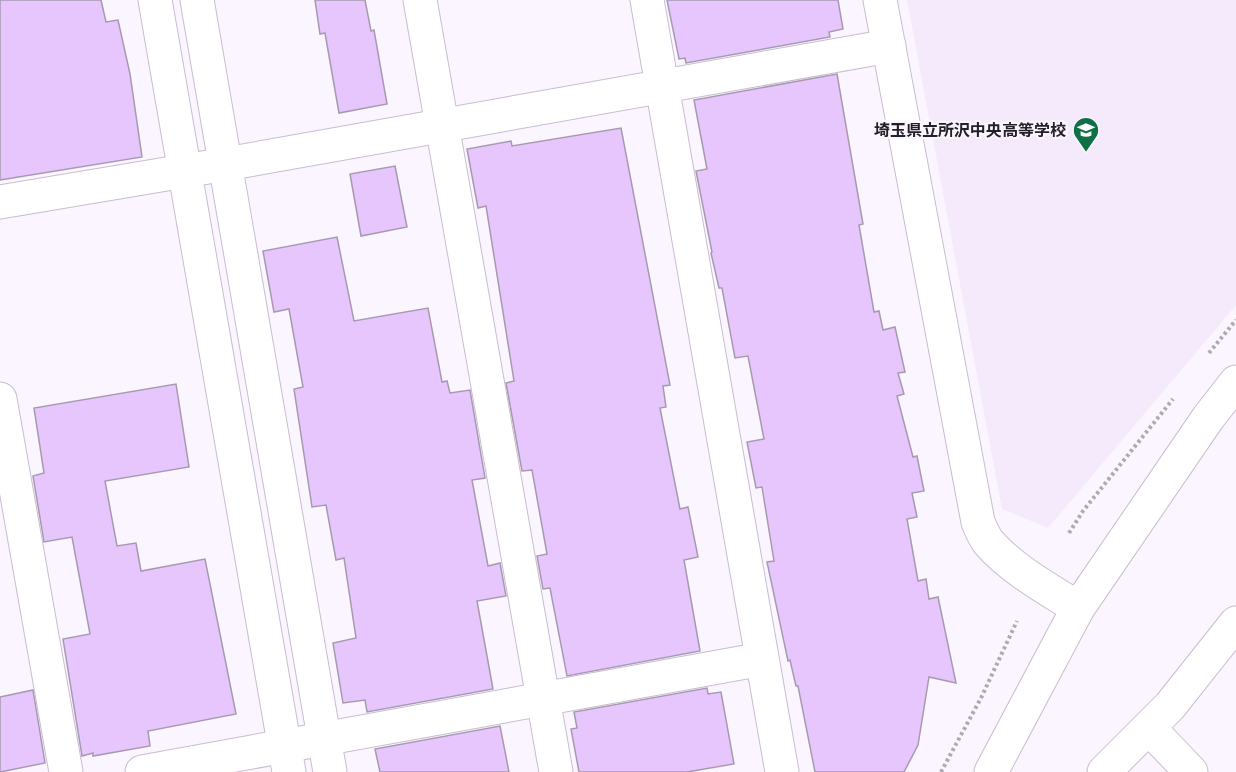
<svg xmlns="http://www.w3.org/2000/svg" width="1236" height="772" viewBox="0 0 1236 772" font-family="'PT Sans','Noto Sans JP',sans-serif">
<style>
.built{fill:#f4eafb}
.building{fill:#e7c6fd;stroke:#a69aaf;stroke-width:1.5}
.lines{fill:none;stroke-linecap:round;stroke-linejoin:round}
.minor-casing{stroke:#c9bcd1;stroke-width:35}
.path{stroke:#aea9b2;stroke-width:4;stroke-dasharray:3 3;stroke-linecap:butt}
.minor{stroke:#fff;stroke-width:33}
.labels{text-anchor:middle;dominant-baseline:central;stroke-width:4.5;stroke-linejoin:round;paint-order:stroke}
.poi-label{font-size:16px;font-weight:bold;fill:#252028;stroke:#faf5fe;text-anchor:end}
</style>
<rect width="100%" height="100%" fill="#faf5fe"/>
<polygon class="built" points="907,0 1236,0 1236,305 1048,528 1002,509"/>
<g class="building">
<polygon points="0,0 101,0 106,22 118,20 130,74 142,157 0,180"/>
<polygon points="315,0 365,0 371,31 374,30 387,104 339,113 325,33 320,34"/>
<polygon points="667,0 838,0 843,29 829,32 830,37 686,63 685,58 679,59"/>
<polygon points="837,74 863,224 859,225 874,312 879,311 883,330 895,327 905,372 898,373 904,394 897,396 913,457 917,456 924,491 912,493 917,517 907,519 918,581 926,579 929,599 938,597 956,683 929,677 918,745 904,772 815,772 798,686 796,686 790,660 788,661 767,562 774,561 762,487 756,488 747,442 764,439 748,356 735,358 722,288 719,288 711,253 712,252 696,171 707,169 694,100"/>
<polygon points="621,128 670,385 663,386 666,407 660,408 680,509 688,507 698,557 684,560 700,651 567,676 550,588 543,589 537,556 547,554 532,470 522,471 506,383 514,381 486,206 478,208 467,149 511,141 512,146"/>
<polygon points="395,166 407,227 361,236 350,174"/>
<polygon points="337,237 354,321 428,308 442,382 447,381 450,393 470,390 485,478 472,480 488,566 500,563 506,596 477,601 493,689 367,712 365,700 343,703 333,643 356,638 344,558 336,560 326,505 312,507 294,389 303,387 289,309 274,312 263,251"/>
<polygon points="176,384 189,467 105,481 117,546 136,543 141,571 205,559 236,714 148,731 150,746 93,756 93,753 82,756 63,639 90,634 72,537 44,542 33,476 44,473 34,408"/>
<polygon points="707,688 708,694 721,692 734,764 687,772 579,772 571,729 577,728 574,712"/>
<polygon points="33,690 45,763 0,772 0,697"/>
<polygon points="500,726 509,772 380,772 375,749"/>
</g>
<g class="lines">
<g class="minor-casing">
<g id="minor">
<polyline points="155,0 289,772"/>
<polyline points="197,0 330,772"/>
<polyline points="420,0 556,772"/>
<polyline points="647,0 782,772"/>
<path d="M880,0L978,522C981,529 984,537 989,543C1013,570 1048,589 1078,608"/>
<polyline points="0,202 226,164 889,46"/>
<polyline points="0,399 66,772"/>
<polyline points="1149,728 1191,772"/>
<polyline points="142,772 762,659"/>
<polyline points="991,772 1078,608 1208,418 1236,382"/>
<polyline points="1104,772 1170,706 1236,623"/>
</g>
</g>
<g class="path">
<polyline points="1209,353 1236,320"/>
<polyline points="1069,533 1083,511 1173,399"/>
<polyline points="941,772 981,698 1017,621"/>
</g>
<use href="#minor" class="minor"/>
</g>
<defs>
<g id="school-pin" transform="scale(1.35)"><path d="M0 17L-7.5 6A9.5 9.5 0 1 1 7.5 6Z" fill="#0f7045" stroke="#faf5fe"/><path d="M0-5L7-2L0 1L-7-2ZM-4 1L0 2.5L4 1V4Q0 6-4 4Z" fill="#fff"/></g>
</defs>
<g fill-rule="evenodd">
<use href="#school-pin" x="1086" y="130"/>
</g>
<g class="labels">
<g class="poi-label">
<text x="1066" y="130">埼玉県立所沢中央高等学校</text>
</g>
</g>
</svg>
